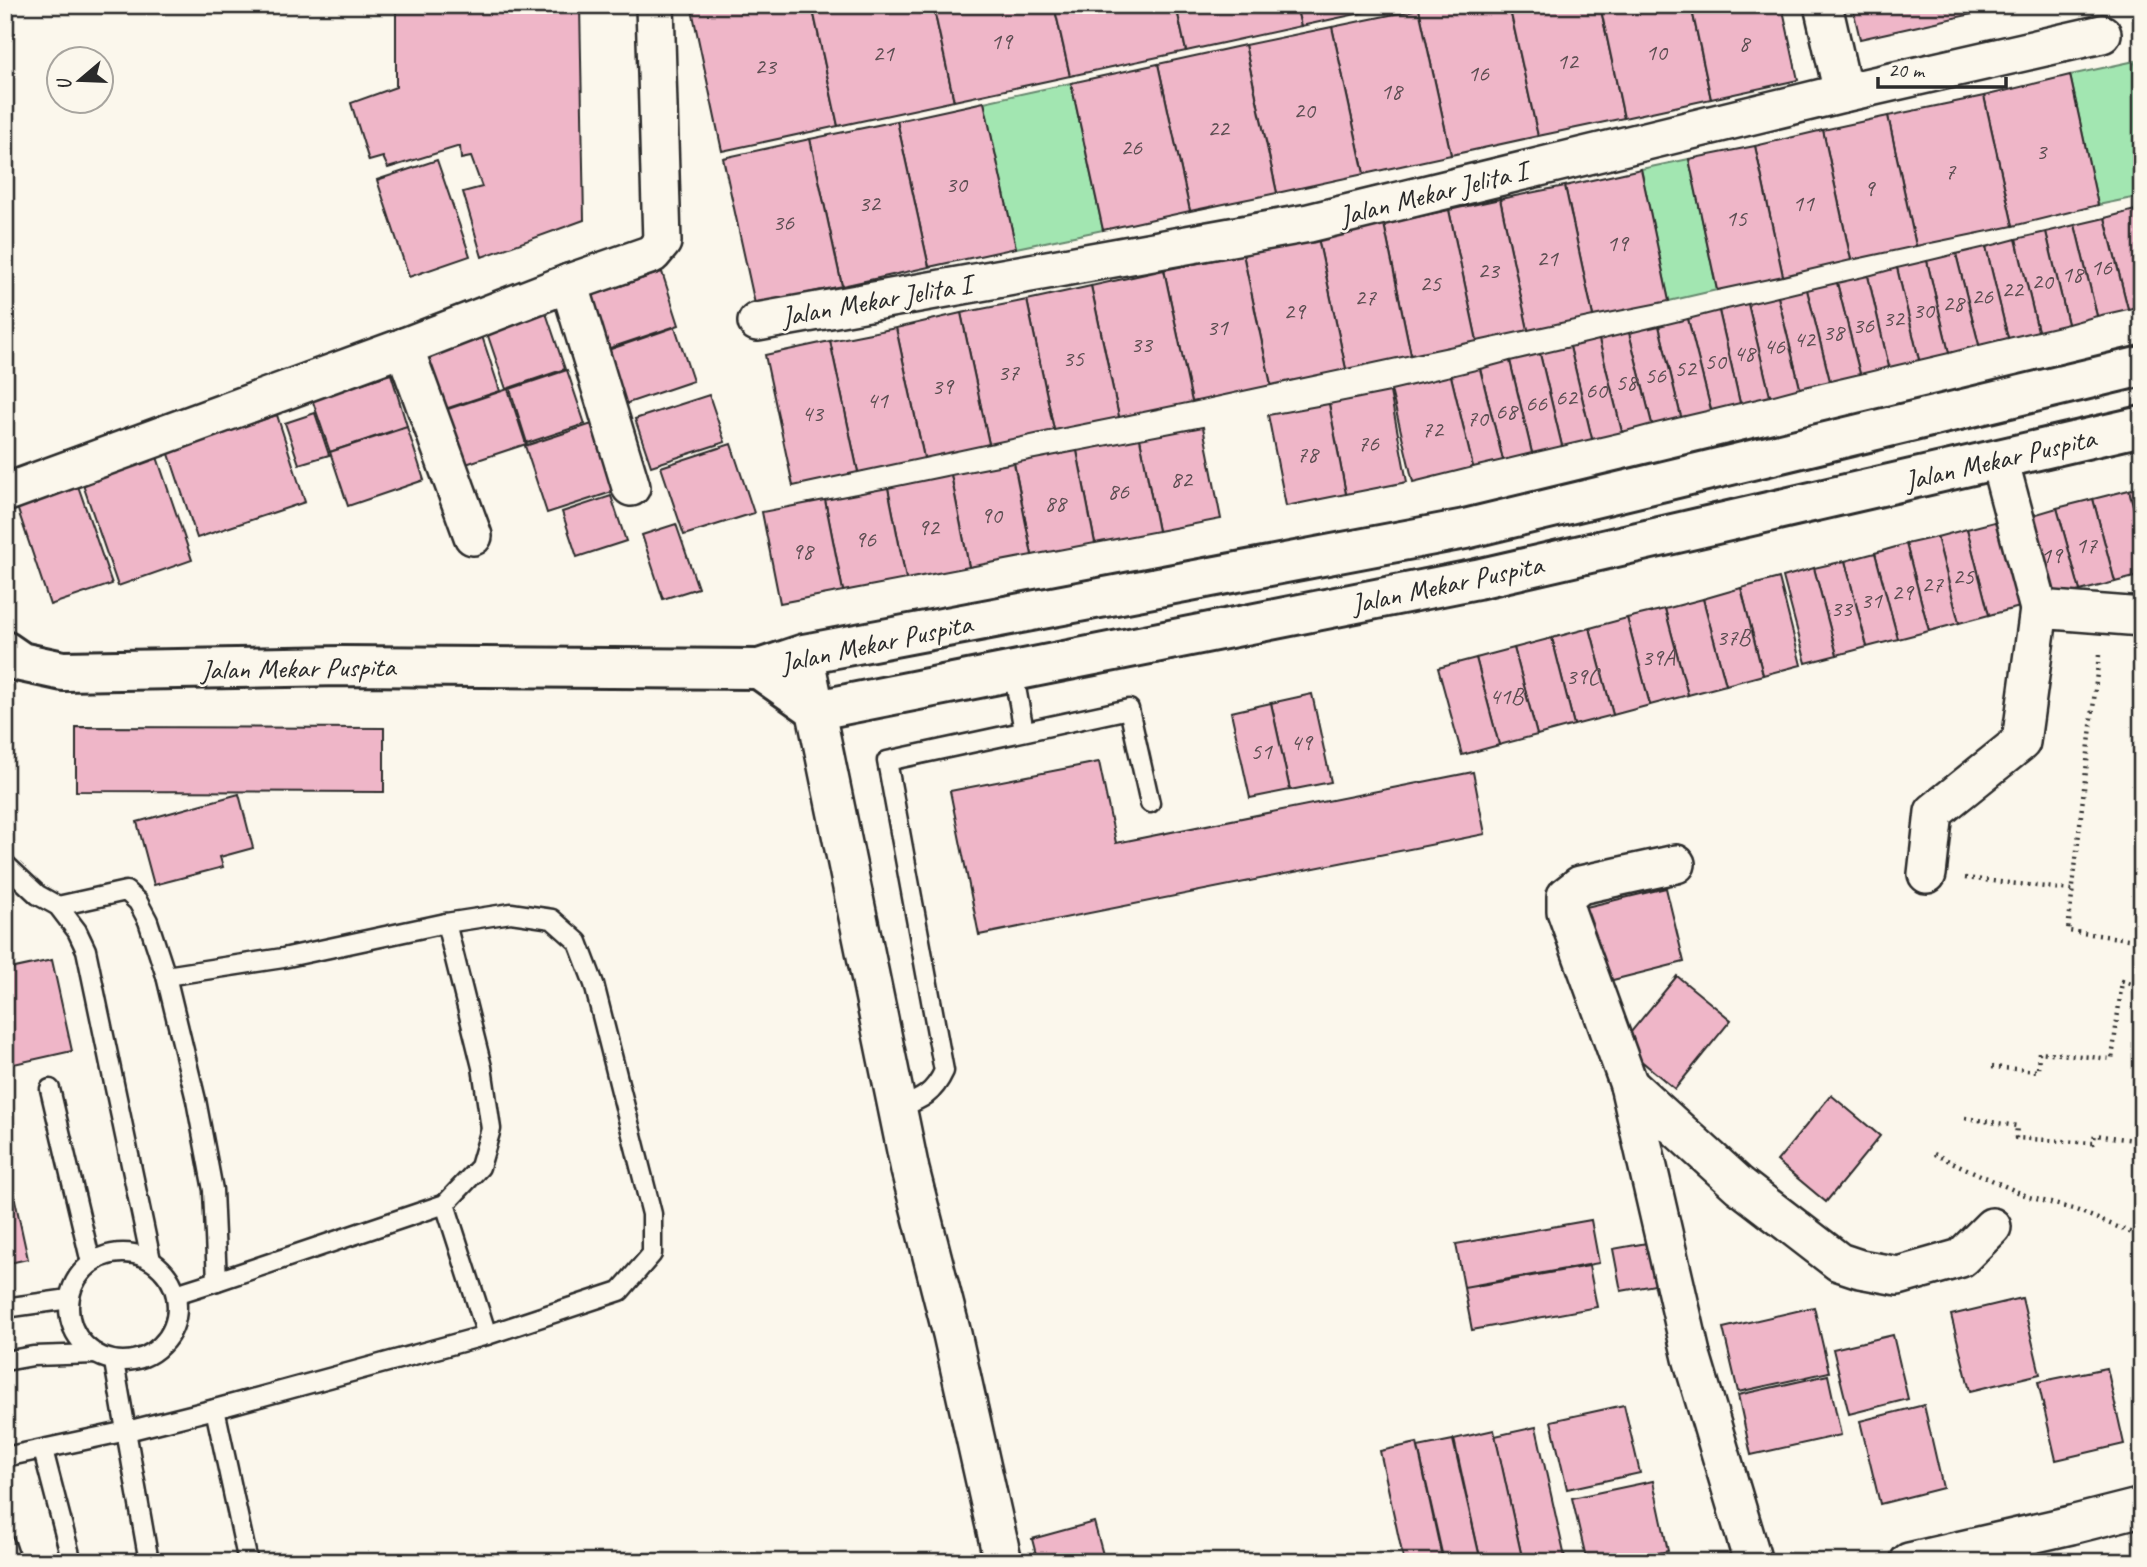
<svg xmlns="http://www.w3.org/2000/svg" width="2147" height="1567" viewBox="0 0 2147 1567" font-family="Caveat,sans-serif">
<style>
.green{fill:#a2e6b1;stroke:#66886e;stroke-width:2}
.building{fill:#efb6c8;stroke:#2b2b2b;stroke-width:2}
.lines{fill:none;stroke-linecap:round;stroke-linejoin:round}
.service-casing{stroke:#2b2b2b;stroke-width:23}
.minor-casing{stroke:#2b2b2b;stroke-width:42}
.tertiary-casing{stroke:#2b2b2b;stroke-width:44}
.path{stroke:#2b2b2b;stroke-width:4.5;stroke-dasharray:2 5;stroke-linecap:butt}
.service{stroke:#fbf7ec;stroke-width:18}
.minor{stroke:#fbf7ec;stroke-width:37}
.tertiary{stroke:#fbf7ec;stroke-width:38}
.labels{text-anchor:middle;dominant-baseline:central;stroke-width:5;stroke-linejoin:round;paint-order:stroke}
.number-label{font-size:24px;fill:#5c4e52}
.street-label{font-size:28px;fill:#2b2b2b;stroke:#fbf7ec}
</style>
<rect width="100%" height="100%" fill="#fbf7ec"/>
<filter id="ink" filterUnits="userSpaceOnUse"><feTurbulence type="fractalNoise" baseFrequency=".0143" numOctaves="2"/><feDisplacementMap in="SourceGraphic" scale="14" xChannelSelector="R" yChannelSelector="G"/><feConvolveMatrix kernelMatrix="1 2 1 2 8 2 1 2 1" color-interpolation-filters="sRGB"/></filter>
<g filter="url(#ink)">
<g class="green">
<polygon points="2135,61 2142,93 2142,196 2098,205 2070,75"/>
<polygon points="1071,83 1103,230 1016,248 984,102"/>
<polygon points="1689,159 1717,290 1669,301 1641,169"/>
</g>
<g class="building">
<polygon points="396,5 580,5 584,220 482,257 463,192 482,187 471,157 461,159 460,146 388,168 383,157 369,161 351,103 396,87"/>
<polygon points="691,5 812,5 838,126 722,151"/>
<polygon points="812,5 933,5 954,101 838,126"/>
<polygon points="933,5 1054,5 1070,76 954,101"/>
<polygon points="1054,5 1176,5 1186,51 1070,76"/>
<polygon points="1176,5 1296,5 1301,26 1186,51"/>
<polygon points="1296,5 1398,5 1301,26"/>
<polygon points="1435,5 1509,5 1538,136 1451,155 1419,9"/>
<polygon points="1509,5 1600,5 1624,118 1538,136"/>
<polygon points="1600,5 1691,5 1711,99 1624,118"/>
<polygon points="1691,5 1782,5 1798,80 1711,99"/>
<polygon points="1852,5 1999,5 1999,8 1860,39"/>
<polygon points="2134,5 2142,5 2142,36"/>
<polygon points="1419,9 1451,155 1364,174 1332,27"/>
<polygon points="1332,27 1364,174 1277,193 1245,45"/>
<polygon points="1245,45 1277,193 1190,211 1158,64"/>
<polygon points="1158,64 1190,211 1103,230 1071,83"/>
<polygon points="2070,75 2098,205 2013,226 1984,96"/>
<polygon points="1984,96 2013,226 1916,246 1888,116"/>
<polygon points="984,102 1016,248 929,267 897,121"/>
<polygon points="1888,116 1916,246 1851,260 1823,130"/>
<polygon points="897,121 929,267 842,286 810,139"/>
<polygon points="1823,130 1851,260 1783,276 1755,146"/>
<polygon points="810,139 842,286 755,304 723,158"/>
<polygon points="1755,146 1783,276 1717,290 1689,159"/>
<polygon points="437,160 470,256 409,277 377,180"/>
<polygon points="1641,169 1669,301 1593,316 1565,186"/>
<polygon points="1565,186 1593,316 1528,330 1500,199"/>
<polygon points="1500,199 1528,330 1477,341 1449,210"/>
<polygon points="2142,209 2142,239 2135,210"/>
<polygon points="1449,210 1477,341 1411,355 1384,224"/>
<polygon points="2135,210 2142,239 2142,306 2128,309 2105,218"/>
<polygon points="2105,218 2128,309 2097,316 2075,225"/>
<polygon points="1384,224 1411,355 1346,369 1318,238"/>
<polygon points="2075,225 2097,316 2068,324 2046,232"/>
<polygon points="2046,232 2068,324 2038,331 2016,239"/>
<polygon points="1318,238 1346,369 1271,385 1243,254"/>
<polygon points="2016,239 2038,331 2008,338 1986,247"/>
<polygon points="1986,247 2008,338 1979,345 1956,254"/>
<polygon points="1243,254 1271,385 1192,402 1164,270"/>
<polygon points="1956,254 1979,345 1949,353 1927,261"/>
<polygon points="1927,261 1949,353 1919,360 1897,268"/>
<polygon points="1897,268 1919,360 1889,367 1868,276"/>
<polygon points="1164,270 1192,402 1119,417 1091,286"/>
<polygon points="662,272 679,325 604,350 587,297"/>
<polygon points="1868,276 1889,367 1860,374 1837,283"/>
<polygon points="1837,283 1860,374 1830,381 1807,290"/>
<polygon points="1091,286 1119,417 1054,430 1027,300"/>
<polygon points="1807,290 1830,381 1800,388 1778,297"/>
<polygon points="1778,297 1800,388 1770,396 1748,304"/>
<polygon points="1027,300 1054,430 989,444 961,313"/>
<polygon points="1748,304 1770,396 1740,403 1719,311"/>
<polygon points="545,310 565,369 506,389 486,330"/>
<polygon points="1719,311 1740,403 1711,410 1688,319"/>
<polygon points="961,313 989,444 924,458 896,328"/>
<polygon points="1688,319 1711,410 1681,417 1659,326"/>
<polygon points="1659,326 1681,417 1652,424 1629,333"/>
<polygon points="675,327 693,381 622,405 605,351"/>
<polygon points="896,328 924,458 858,472 830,341"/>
<polygon points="1629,333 1652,424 1622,432 1599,340"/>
<polygon points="482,336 500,391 439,411 421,357"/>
<polygon points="1599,340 1622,432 1592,439 1570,347"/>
<polygon points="830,341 858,472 793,486 765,355"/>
<polygon points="1570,347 1592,439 1562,446 1540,354"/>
<polygon points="1540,354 1562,446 1532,453 1510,361"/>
<polygon points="1510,361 1532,453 1503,460 1480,369"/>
<polygon points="1480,369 1503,460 1473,467 1451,376"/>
<polygon points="567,370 585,424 527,443 510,389"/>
<polygon points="391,374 407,426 330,452 312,399"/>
<polygon points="1451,376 1473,467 1413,482 1391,390"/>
<polygon points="508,389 526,444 457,467 439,412"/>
<polygon points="1390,392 1407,482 1346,494 1329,404"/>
<polygon points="709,395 725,442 651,466 635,419"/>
<polygon points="1329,404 1346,494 1286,506 1268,415"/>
<polygon points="315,413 329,455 299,464 285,423"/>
<polygon points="277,415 305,502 197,538 168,451"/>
<polygon points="592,424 615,491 547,513 525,446"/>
<polygon points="407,427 424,480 348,506 330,452"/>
<polygon points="1203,427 1221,519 1158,531 1140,439"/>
<polygon points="1140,439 1158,531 1095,543 1077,451"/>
<polygon points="731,444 754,513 684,535 661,467"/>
<polygon points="1077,451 1095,543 1032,555 1014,463"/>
<polygon points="157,457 192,560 118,586 82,482"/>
<polygon points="1014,463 1032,555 969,567 951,475"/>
<polygon points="951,475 969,567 906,579 888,488"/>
<polygon points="77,483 112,584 50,605 16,504"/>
<polygon points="2142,486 2142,540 2129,490"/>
<polygon points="888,488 906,579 843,591 825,500"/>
<polygon points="2129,490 2142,540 2142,575 2115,582 2093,499"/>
<polygon points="611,496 626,541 577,557 562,512"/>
<polygon points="2093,499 2115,582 2080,591 2057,508"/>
<polygon points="825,500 843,591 780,603 762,512"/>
<polygon points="2057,508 2080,591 2044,601 2023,518"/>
<polygon points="1998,521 2020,607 1989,615 1967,529"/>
<polygon points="676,524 698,588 663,599 642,535"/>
<polygon points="1967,529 1989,615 1959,623 1937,537"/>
<polygon points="1937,537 1959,623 1929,631 1906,544"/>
<polygon points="1906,544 1929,631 1898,639 1875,553"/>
<polygon points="1875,553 1898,639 1867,647 1845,561"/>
<polygon points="1845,561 1867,647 1837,655 1814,568"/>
<polygon points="1814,568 1837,655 1806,663 1783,577"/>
<polygon points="1779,578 1801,665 1763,675 1741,588"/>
<polygon points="1741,588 1763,675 1726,685 1703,599"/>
<polygon points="1703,599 1726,685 1688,695 1665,609"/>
<polygon points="1665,609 1688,695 1650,705 1627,618"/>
<polygon points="1627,618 1650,705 1613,715 1590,628"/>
<polygon points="1590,628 1613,715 1574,725 1552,638"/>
<polygon points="1552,638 1574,725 1537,735 1514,648"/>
<polygon points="1514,648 1537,735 1499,745 1476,658"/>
<polygon points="1476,658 1499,745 1462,755 1438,668"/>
<polygon points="1312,694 1331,782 1290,790 1271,703"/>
<polygon points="1271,703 1290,790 1250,798 1231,712"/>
<polygon points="76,727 384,728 384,792 76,791"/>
<polygon points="1099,762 1116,843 1473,772 1485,834 979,935 950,791"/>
<polygon points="239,794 253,848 220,857 223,867 154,885 137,822"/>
<polygon points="1666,888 1684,962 1601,983 1582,908"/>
<polygon points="52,960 72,1051 5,1066 5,970"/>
<polygon points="1677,976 1731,1020 1675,1089 1621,1044"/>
<polygon points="1831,1095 1880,1136 1826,1202 1777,1161"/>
<polygon points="5,1154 28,1259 5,1264"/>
<polygon points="1591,1220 1599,1263 1464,1287 1456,1244"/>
<polygon points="1647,1243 1655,1285 1621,1291 1613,1249"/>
<polygon points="1589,1266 1597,1307 1472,1330 1464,1288"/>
<polygon points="2022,1298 2040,1374 1970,1391 1951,1315"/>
<polygon points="1814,1307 1829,1372 1738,1392 1723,1328"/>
<polygon points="1893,1335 1908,1399 1849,1414 1833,1349"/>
<polygon points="2107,1368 2124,1444 2056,1460 2038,1382"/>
<polygon points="1828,1375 1841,1435 1751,1455 1738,1395"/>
<polygon points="1624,1405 1640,1473 1567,1489 1551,1421"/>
<polygon points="1924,1405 1943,1488 1880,1504 1860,1421"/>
<polygon points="1536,1427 1566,1562 1523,1562 1495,1436"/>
<polygon points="1494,1430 1523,1562 1481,1562 1454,1439"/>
<polygon points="1453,1440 1481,1562 1444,1562 1418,1447"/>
<polygon points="1417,1443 1443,1562 1404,1562 1380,1451"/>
<polygon points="1653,1481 1668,1551 1619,1562 1587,1562 1572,1498"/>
<polygon points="1094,1522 1105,1562 1038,1562 1032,1539"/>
</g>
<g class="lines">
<g class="service-casing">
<g id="service">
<polyline points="1013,671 1024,731"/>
<polyline points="5,864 38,895 58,906 77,931 86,950 151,1260"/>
<polyline points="58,906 126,891 138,902 148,921 166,976 196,1100 213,1190 217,1281 176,1294"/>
<polyline points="50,1089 91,1263"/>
<path d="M897,1109C921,1099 933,1095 944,1071L887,761L1129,709L1150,803"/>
<polyline points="445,1204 487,1335"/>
<circle cx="123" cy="1307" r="54"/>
<polyline points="217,1281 445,1204 480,1167 491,1129 482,1067 446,923"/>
<polyline points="5,1308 69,1299"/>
<polyline points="5,1361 33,1356 96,1354"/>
<polyline points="114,1362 149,1562"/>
<polyline points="215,1409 248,1562"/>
<polyline points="43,1450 72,1562"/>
<polyline points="5,1457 127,1431 215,1409 487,1335 620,1291 652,1254 652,1214 594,984 578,942 552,919 511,913 446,923 283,958 166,976"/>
<polyline points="5,1544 11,1562"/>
</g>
</g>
<g class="minor-casing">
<g id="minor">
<polyline points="1823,5 1843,93"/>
<polyline points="569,283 631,487"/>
<polyline points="757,322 1309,223 1843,93 2102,34"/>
<polyline points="404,347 473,536"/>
<polyline points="1999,459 2039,609"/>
<polyline points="5,493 404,347 569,283 652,254 662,242 655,5"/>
<polyline points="804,654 910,1170 952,1334 1003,1562"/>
<polyline points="1676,864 1580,885 1566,896 1566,911 1629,1085 1692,1358 1753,1562"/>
<polyline points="1927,874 1934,812 2021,742 2039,609 2142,617"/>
<polyline points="1629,1085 1739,1185 1839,1262 1860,1269 1898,1276 1961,1258 1992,1227"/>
<polyline points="1909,1562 2071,1525 2142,1507"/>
</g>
</g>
<g class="tertiary-casing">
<g id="tertiary">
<polyline points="5,651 21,662 63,671 342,666 759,669 804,654 1465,529 2142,366"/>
<polyline points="759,669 817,710 1477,579 2142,426"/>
</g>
</g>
<g class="path">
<polyline points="2099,655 2068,931 2142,941"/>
<polyline points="1965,878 2072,890"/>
<polyline points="2142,958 2138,986 2142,986"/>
<polyline points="1992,1067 2038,1071 2039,1052 2112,1059 2122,981 2138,986"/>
<polyline points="1965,1118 2017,1126 2016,1138 2093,1143 2095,1135 2142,1141"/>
<polyline points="1934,1154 2029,1197 2076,1210 2142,1237"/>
</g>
<use href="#service" class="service"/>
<use href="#minor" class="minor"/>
<use href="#tertiary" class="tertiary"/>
</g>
</g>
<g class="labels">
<g class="number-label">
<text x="1001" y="41">19</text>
<text x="1744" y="43">8</text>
<text x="1656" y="52">10</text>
<text x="883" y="53">21</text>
<text x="1567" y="61">12</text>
<text x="765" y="66">23</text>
<text x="1478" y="73">16</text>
<text x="1391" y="91">18</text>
<text x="1304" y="110">20</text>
<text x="1218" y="128">22</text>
<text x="1131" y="147">26</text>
<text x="2041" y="151">3</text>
<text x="1950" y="171">7</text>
<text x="956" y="184">30</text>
<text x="1869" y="188">9</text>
<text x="869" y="203">32</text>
<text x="1803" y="203">11</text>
<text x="1736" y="218">15</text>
<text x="783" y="222">36</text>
<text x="1617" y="243">19</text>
<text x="1547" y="258">21</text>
<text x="2101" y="267">16</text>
<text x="1488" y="270">23</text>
<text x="2072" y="274">18</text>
<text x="2042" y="281">20</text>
<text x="1430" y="283">25</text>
<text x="2012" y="289">22</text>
<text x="1982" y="296">26</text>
<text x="1365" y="297">27</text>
<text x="1953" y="303">28</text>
<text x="1923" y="310">30</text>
<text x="1294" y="311">29</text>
<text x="1893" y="318">32</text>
<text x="1863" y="325">36</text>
<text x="1217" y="327">31</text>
<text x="1833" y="332">38</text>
<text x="1804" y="339">42</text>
<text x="1141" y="344">33</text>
<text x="1774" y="346">46</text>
<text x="1744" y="353">48</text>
<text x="1073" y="358">35</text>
<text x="1715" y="361">50</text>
<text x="1685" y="368">52</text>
<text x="1008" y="372">37</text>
<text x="1655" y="375">56</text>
<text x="1626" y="382">58</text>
<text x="942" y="386">39</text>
<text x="1596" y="390">60</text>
<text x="1566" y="397">62</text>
<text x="877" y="400">41</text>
<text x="1536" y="403">66</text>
<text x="1506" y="411">68</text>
<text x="812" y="413">43</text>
<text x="1477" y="418">70</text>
<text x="1432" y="429">72</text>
<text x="1368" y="443">76</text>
<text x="1307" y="454">78</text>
<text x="1181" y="479">82</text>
<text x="1118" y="491">86</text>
<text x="1055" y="503">88</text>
<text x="991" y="515">90</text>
<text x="928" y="527">92</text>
<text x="865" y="539">96</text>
<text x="2086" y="545">17</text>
<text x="802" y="551">98</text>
<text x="2051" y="555">19</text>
<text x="1963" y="576">25</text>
<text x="1932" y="584">27</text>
<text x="1902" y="592">29</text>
<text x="1871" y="600">31</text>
<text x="1841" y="608">33</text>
<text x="1733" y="637">37B</text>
<text x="1658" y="657">39A</text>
<text x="1582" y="676">39C</text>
<text x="1506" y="696">41B</text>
<text x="1301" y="742">49</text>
<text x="1261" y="751">51</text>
</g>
<g class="street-label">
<text transform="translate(1433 193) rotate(-14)">Jalan Mekar Jelita I</text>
<text transform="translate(876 300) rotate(-10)">Jalan Mekar Jelita I</text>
<text transform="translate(2000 459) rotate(-13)">Jalan Mekar Puspita</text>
<text transform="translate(1447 584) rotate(-12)">Jalan Mekar Puspita</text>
<text transform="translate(876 643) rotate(-12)">Jalan Mekar Puspita</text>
<text transform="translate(298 668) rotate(-1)">Jalan Mekar Puspita</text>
</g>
</g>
<rect width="2147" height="1567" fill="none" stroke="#fbf7ec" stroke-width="28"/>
<rect x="14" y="14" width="2119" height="1539" fill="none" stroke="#2b2b2b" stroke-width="2.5" filter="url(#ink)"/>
<g transform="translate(80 80) rotate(251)"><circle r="33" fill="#fbf7ec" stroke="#a8a59f" stroke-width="2"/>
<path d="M0-5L12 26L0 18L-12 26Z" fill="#2b2b2b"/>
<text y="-10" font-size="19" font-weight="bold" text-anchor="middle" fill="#2b2b2b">U</text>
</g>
<path d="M1878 77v10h128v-10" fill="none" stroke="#2b2b2b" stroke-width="3.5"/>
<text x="1888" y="77" font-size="21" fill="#2b2b2b" stroke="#fbf7ec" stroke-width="5" paint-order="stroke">20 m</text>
</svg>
